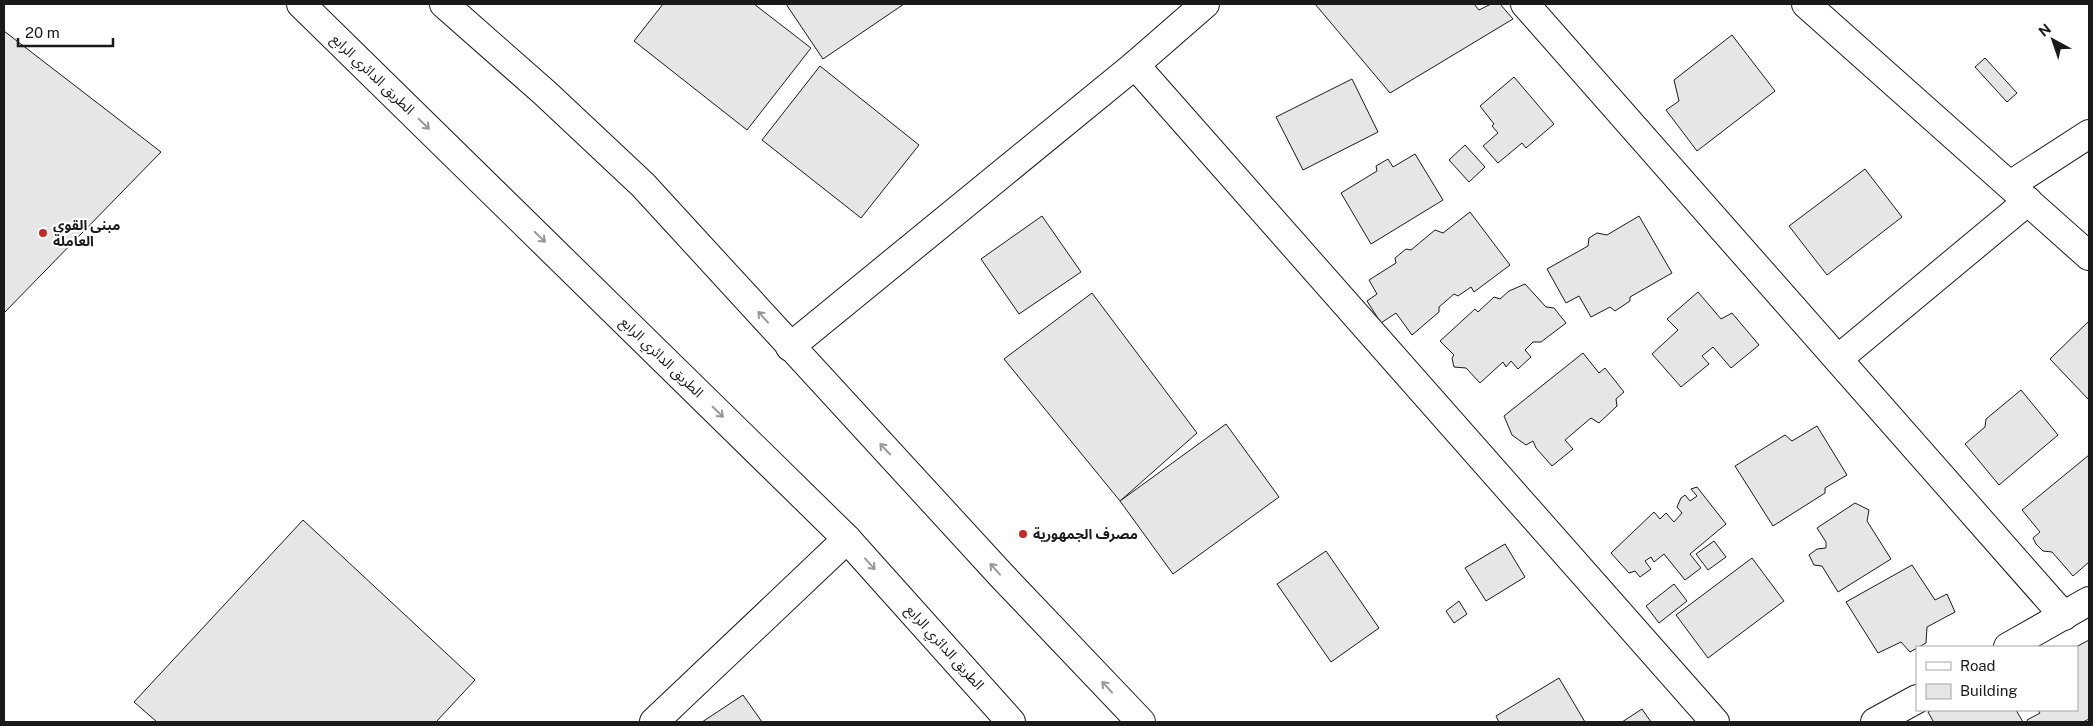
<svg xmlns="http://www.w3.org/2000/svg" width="2093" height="726" viewBox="0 0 2093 726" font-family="'Public Sans','Noto Sans Arabic',sans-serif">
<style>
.building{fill:#e6e6e6;stroke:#1a1a1a}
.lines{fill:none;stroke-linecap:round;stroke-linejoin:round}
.street-casing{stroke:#1a1a1a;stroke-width:30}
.primary-casing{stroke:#1a1a1a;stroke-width:30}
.street{stroke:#fff;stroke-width:28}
.primary{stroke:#fff;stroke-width:28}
.oneway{stroke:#989898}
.poi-dot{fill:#c62828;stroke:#fff;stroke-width:2}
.labels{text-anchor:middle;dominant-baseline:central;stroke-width:4;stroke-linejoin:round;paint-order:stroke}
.street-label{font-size:14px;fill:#1a1a1a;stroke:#fff}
.poi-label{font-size:14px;font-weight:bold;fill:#1a1a1a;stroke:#fff;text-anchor:start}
</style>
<rect width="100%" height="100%" fill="#fff"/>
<g class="building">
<polygon points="663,4 754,4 811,48 747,130 634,41"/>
<polygon points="786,4 904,4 823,59"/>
<polygon points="1315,4 1474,4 1479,10 1491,4 1500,4 1513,19 1390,93"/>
<polygon points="4,31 161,152 4,313"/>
<polygon points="1732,35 1775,91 1697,151 1666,110 1679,101 1674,80"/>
<polygon points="1985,58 2017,93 2007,102 1975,67"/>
<polygon points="820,66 919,145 861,218 762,140"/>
<polygon points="1514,77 1554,124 1526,148 1522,143 1498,163 1483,146 1498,133 1492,126 1494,124 1480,106"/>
<polygon points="1352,79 1378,132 1303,170 1276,117"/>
<polygon points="1465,145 1485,167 1469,182 1449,160"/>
<polygon points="1415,154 1443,200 1371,244 1341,193 1377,171 1376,166 1388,159 1393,167"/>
<polygon points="1865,169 1902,217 1827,275 1789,226"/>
<polygon points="1470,212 1510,265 1474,292 1471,287 1458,296 1454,294 1439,307 1439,312 1412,335 1396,313 1381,323 1367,301 1377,294 1369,280 1396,263 1395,258 1406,249 1411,250 1435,230 1443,233"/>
<polygon points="1042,216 1081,272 1019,314 981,259"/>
<polygon points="1639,216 1672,273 1630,297 1630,301 1615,311 1610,307 1591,317 1579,296 1566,303 1547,269 1588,246 1589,238 1597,233 1607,235"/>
<polygon points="1525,284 1546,307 1554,308 1566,323 1541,342 1533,342 1525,350 1531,357 1518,369 1511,361 1506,367 1503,362 1480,383 1466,368 1454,367 1452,358 1454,355 1440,341 1475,309 1478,312 1494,297 1500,299 1509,291"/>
<polygon points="1698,292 1721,319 1732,313 1759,345 1731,368 1713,347 1702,356 1709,364 1681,387 1652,354 1678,330 1667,319"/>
<polygon points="1092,293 1197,433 1120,501 1004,359"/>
<polygon points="2089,321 2089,400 2050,359"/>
<polygon points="1583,353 1599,373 1605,368 1624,392 1616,399 1617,406 1599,423 1591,418 1565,440 1573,449 1552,466 1536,448 1533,441 1526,445 1512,435 1504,416"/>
<polygon points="2021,390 2058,435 1999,485 1965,444 1985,427 1986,419"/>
<polygon points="1226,424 1279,497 1173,574 1120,501"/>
<polygon points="1817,426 1847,475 1825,488 1825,493 1773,526 1735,466 1785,435 1792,441"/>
<polygon points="2089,455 2089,562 2073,576 2052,552 2043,551 2036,544 2033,538 2040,532 2022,510"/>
<polygon points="1697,487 1726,524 1690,554 1701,568 1685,580 1664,554 1654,562 1651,557 1645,561 1651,569 1640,577 1635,571 1629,573 1611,553 1654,512 1660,519 1666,513 1674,522 1682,513 1677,507 1681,498 1685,495 1690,501 1697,496 1691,489"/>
<polygon points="1855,503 1869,510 1867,521 1891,559 1838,592 1822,566 1814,565 1809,555 1817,549 1826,548 1826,542 1817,528"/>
<polygon points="303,520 475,680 436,722 157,722 134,702"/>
<polygon points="1714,541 1726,557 1708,570 1696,554"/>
<polygon points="1505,544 1525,577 1486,601 1465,568"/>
<polygon points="1326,551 1379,628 1331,662 1277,584"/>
<polygon points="1752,558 1784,601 1708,658 1676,615"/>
<polygon points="1912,565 1935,600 1947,594 1955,612 1927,627 1926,643 1910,652 1901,642 1878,653 1846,602"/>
<polygon points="1674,584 1687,601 1659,623 1646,606"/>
<polygon points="1459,601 1467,614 1454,623 1446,611"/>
<polygon points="2089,640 2089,719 2083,722 2028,722 2027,720 2040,713 2038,710 2077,710 2076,647"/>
<polygon points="1559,678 1585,722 1499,722 1496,716"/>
<polygon points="743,695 762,722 702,722"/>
<polygon points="1642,709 1651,722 1622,722"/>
<polygon points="1932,710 2016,710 2023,722 1932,722 1933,721 1928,712"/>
</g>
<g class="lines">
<g class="street-casing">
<g id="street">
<polyline points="1525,4 2064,616"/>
<polyline points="1806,4 2089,256"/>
<polyline points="1135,65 1715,722"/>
<polyline points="2010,185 2089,134"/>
<polyline points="790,347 1135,65 1205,4"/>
<polyline points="1838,359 2028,201"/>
<polyline points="2008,647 2089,601"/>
<polyline points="654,722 847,539"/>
<polyline points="1875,722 1917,699"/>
</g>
</g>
<g class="primary-casing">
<g id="primary">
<polyline points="301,4 847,539 1011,722"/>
<polyline points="444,4 545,93 643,185 1002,576 1141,722"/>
</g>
</g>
<use href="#street" class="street"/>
<use href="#primary" class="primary"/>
</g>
<defs><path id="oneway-shaft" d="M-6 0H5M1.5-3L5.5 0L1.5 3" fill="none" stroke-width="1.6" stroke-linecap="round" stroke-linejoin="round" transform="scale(1.25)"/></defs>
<g class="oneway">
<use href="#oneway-shaft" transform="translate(424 124) rotate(44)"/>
<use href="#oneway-shaft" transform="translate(540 237) rotate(44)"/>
<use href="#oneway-shaft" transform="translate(763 317) rotate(-132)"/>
<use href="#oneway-shaft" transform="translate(718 412) rotate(44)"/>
<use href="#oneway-shaft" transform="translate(885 449) rotate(-133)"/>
<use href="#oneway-shaft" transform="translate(870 564) rotate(48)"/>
<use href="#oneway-shaft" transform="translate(995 569) rotate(-132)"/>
<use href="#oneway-shaft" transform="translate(1107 687) rotate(-133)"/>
</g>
<g class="poi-dot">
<circle cx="43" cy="233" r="5"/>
<circle cx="1023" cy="534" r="5"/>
</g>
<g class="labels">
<g class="street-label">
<text transform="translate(373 74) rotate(44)">الطريق الدائري الرابع</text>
<text transform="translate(662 357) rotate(44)">الطريق الدائري الرابع</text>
<text transform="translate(945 647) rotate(48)">الطريق الدائري الرابع</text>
</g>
<g class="poi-label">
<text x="53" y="225">مبنى القوى<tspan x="53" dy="16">العاملة</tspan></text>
<text x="1033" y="534">مصرف الجمهورية</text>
</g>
</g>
<rect width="2093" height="726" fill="none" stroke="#1a1a1a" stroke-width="10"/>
<rect x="1916" y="646" width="162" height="65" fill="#ffffff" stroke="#a3a3a3"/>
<rect x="1926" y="662" width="25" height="8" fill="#ffffff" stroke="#a3a3a3"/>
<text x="1960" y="671" font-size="15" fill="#1a1a1a">Road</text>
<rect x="1926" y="684" width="25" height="15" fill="#e6e6e6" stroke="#a3a3a3"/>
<text x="1960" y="696" font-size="15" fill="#1a1a1a">Building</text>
<g transform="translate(2053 40) rotate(320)" stroke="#ffffff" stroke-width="4" paint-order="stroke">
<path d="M0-4L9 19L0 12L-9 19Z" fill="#1a1a1a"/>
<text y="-8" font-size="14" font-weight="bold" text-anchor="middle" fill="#1a1a1a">N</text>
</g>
<path d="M18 38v8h95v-8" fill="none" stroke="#1a1a1a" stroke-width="2.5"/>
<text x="25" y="38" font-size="15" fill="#1a1a1a" stroke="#ffffff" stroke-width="4" paint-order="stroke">20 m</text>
</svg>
